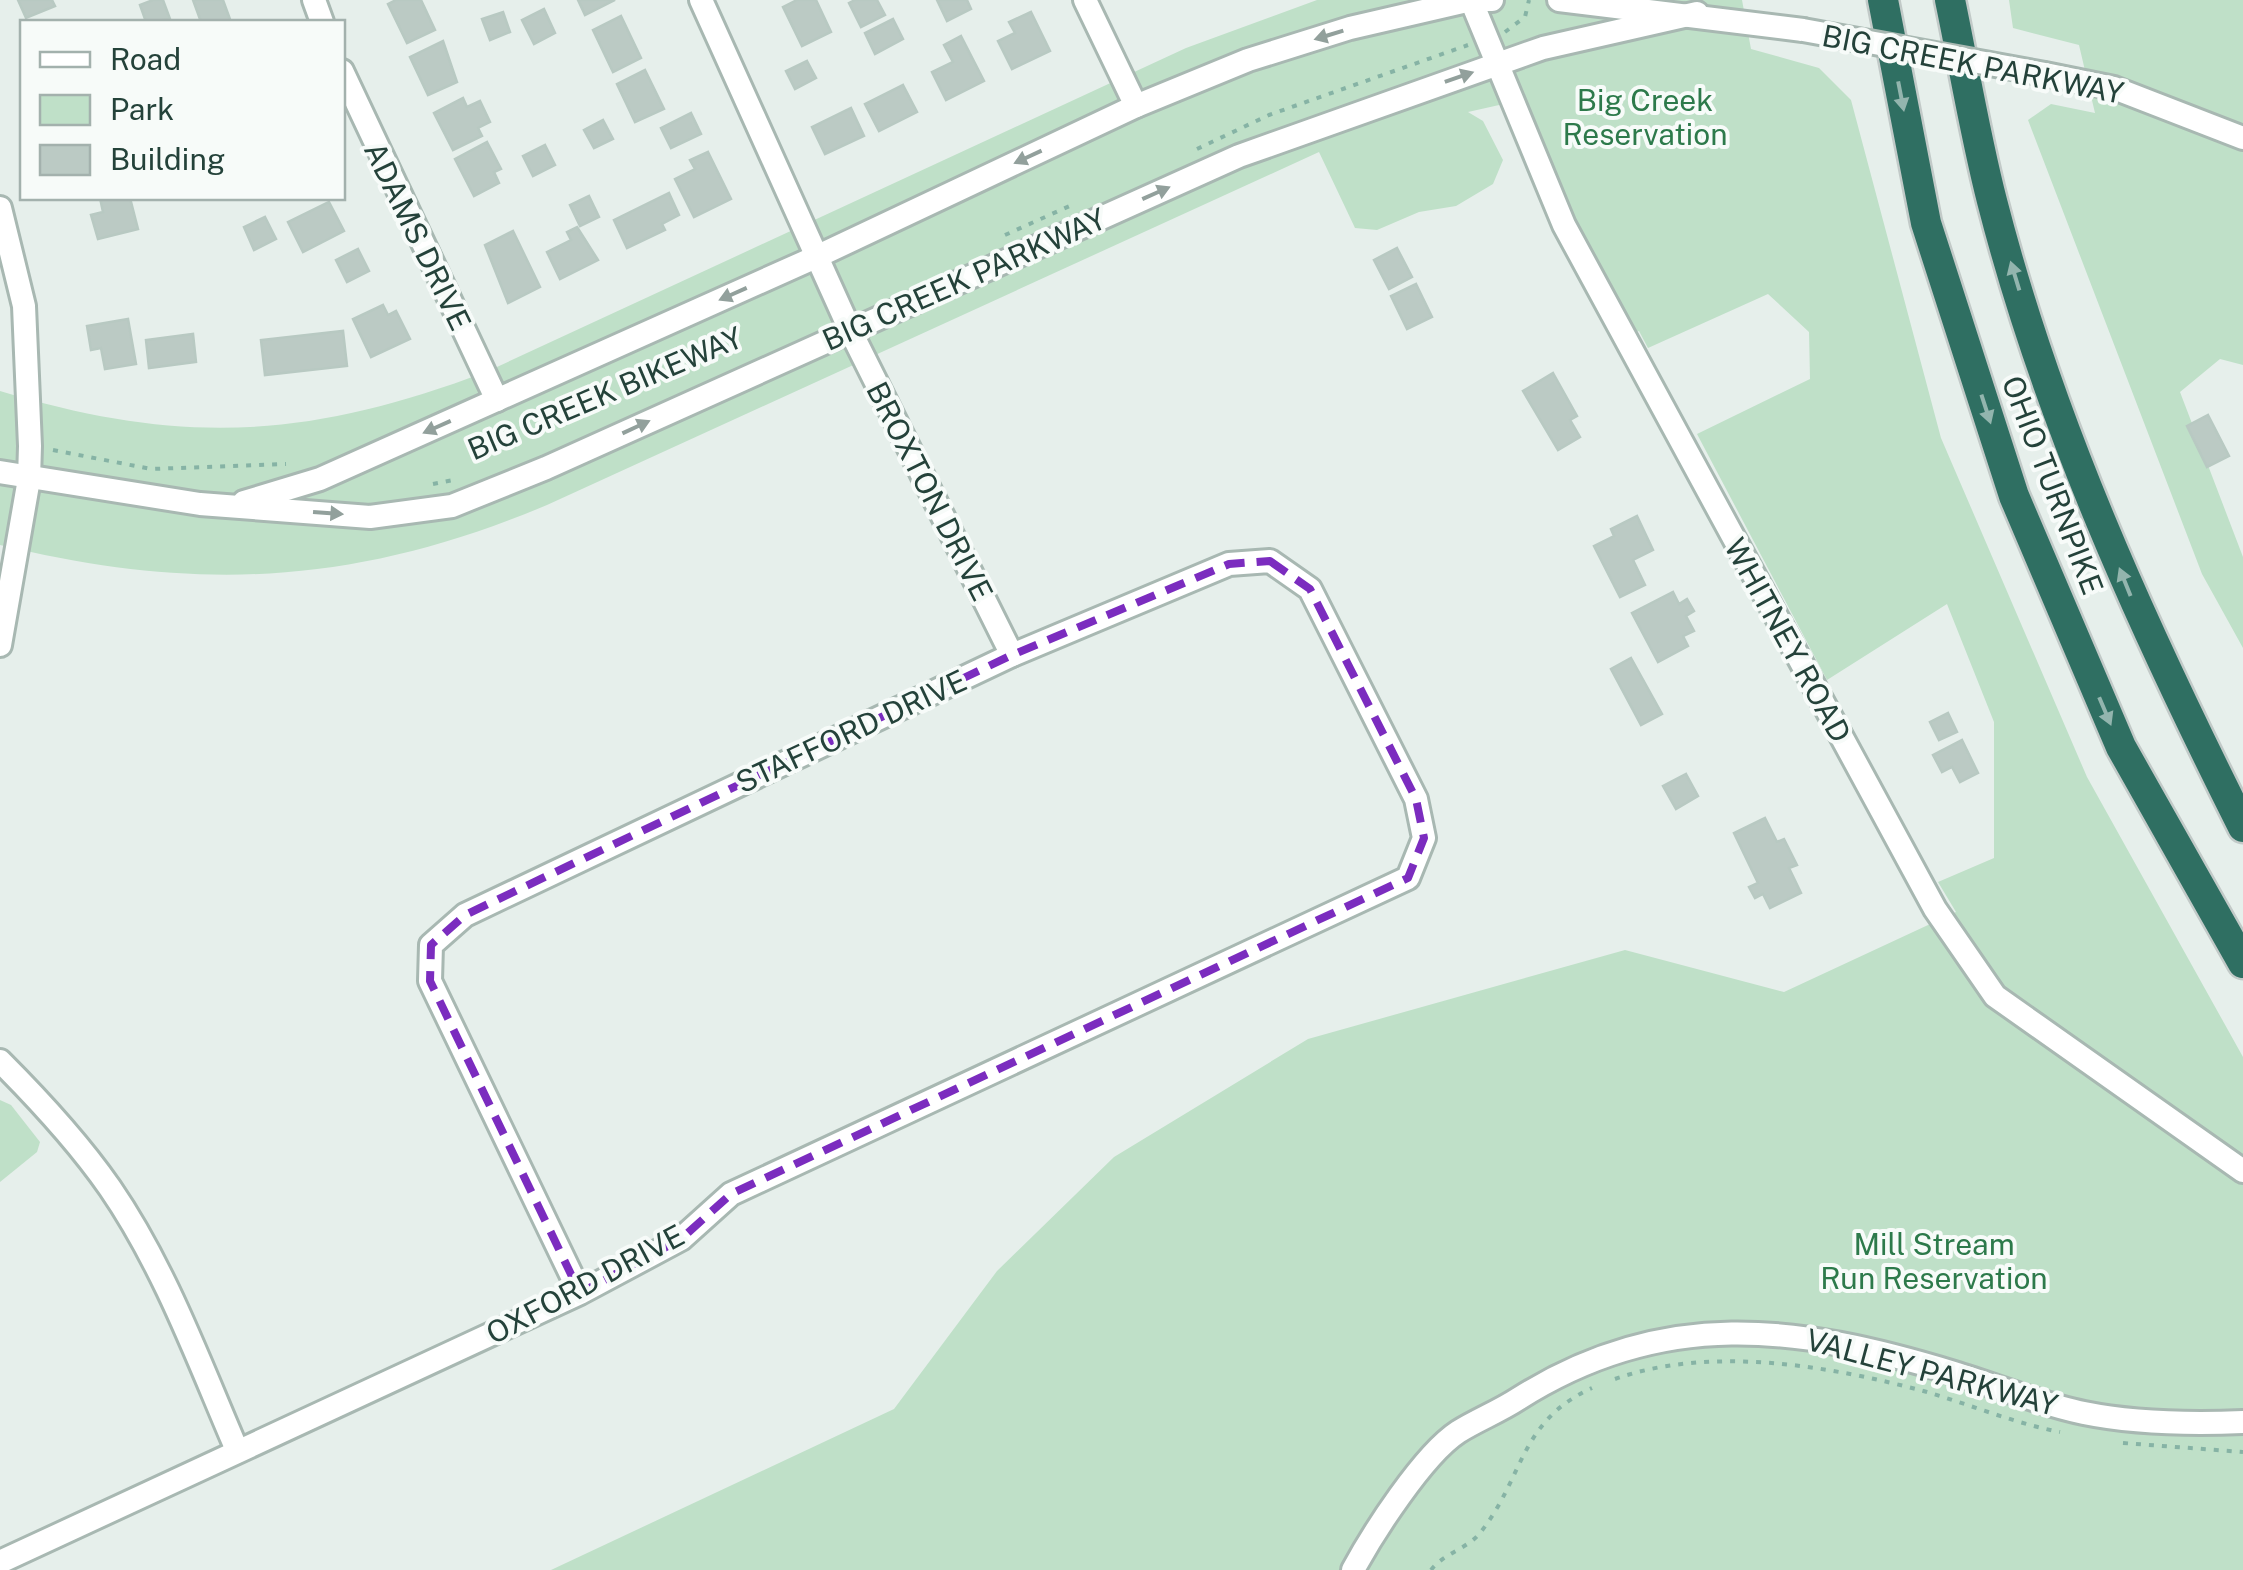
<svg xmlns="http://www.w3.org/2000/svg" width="2243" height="1570" viewBox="0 0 2243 1570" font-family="'Public Sans',sans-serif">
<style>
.green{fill:#bfe0c8}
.building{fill:#bbcac4;stroke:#b8c9c2;stroke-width:2.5}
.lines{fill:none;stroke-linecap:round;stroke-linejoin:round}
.minor-casing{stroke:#a8b8b2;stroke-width:28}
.highway-casing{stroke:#c2cac8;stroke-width:35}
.path{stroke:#86b3a5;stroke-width:4;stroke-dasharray:5 8;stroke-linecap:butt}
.minor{stroke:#fff;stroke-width:22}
.highway{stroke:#2f6f62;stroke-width:30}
.minor-bridge-casing{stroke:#a8b8b2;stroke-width:28;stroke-linecap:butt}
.minor-bridge{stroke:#fff;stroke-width:22}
.oneway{fill:#92a09c}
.oneway2{fill:#93b5ae}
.marked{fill:none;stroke:#7b2cbf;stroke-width:8;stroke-dasharray:20 12;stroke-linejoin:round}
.labels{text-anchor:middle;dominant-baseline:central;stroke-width:8;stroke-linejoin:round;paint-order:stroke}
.street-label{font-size:30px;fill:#24423a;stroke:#f7fbf9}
.park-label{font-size:30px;fill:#2d7a4b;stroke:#f7fbf9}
</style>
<rect width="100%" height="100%" fill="#e6efeb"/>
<g class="green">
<path d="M1317,0H1742L1751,49L1819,68L1851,100L1941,438L2087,777L2243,1057V1570H551L894,1409L997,1271L1114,1157L1308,1039L1625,950L1784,992L1956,912L1938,882L1994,858V722L1947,604L1827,680L1697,434L1810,379L1809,332L1768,294L1648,348L1639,331L1625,337L1517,101L1468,112L1483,121L1503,160L1493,184L1456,206L1419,212L1377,230L1355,228L1319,152L547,505C357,585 199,593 0,545V391C182,446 308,439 486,372L1186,48Z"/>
<polygon points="2009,0 2243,0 2243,365 2220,359 2180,392 2243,557 2243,648 2202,574 2028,120 2051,104 2095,113 2079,45 2013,28"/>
<polygon points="0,1100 11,1105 40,1142 37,1152 0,1182"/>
</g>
<g class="building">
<polygon points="18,0 52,0 55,6 26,18"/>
<polygon points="153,0 163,0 170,19 146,22 140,5"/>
<polygon points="193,0 223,0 231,22 201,22"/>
<polygon points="396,0 421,0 435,30 407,43 388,4"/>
<polygon points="578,0 615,0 585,15"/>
<polygon points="797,0 816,0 831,32 802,46 783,7"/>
<polygon points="855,0 877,0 885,15 861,27 849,3"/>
<polygon points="937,0 967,0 971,9 947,21"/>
<polygon points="544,9 555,33 534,44 522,20"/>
<polygon points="503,12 510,32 490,40 482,19"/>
<polygon points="1031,12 1050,51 1012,69 998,41 1015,33 1009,22"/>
<polygon points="621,16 641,58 613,72 593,30"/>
<polygon points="893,19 903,39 875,54 865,33"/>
<polygon points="961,36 984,81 946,100 932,72 953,62 944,45"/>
<polygon points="443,41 457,82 428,95 410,57"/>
<polygon points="807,61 816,78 795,89 786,71"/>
<polygon points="645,70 664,109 635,122 617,84"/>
<polygon points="903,85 917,112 879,131 865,104"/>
<polygon points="463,98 467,107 480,101 490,122 478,128 482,136 453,150 434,113"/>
<polygon points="851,108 864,136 825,154 812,127"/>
<polygon points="691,113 701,134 671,148 661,128"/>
<polygon points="603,120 613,139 594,148 584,130"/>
<polygon points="487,142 501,169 494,172 499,183 474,196 455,159"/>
<polygon points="545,145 555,165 533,176 523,156"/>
<polygon points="708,152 731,199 694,217 675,179 695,169 690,160"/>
<polygon points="669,193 679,215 662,224 665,230 627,248 614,220"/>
<polygon points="589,196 599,217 580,226 570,205"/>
<polygon points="100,198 130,198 138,229 98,239 91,215 103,212"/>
<polygon points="329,202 344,231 303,252 288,222"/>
<polygon points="265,217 276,239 254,250 244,227"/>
<polygon points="577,227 598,260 560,279 547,252 571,240 567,232"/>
<polygon points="513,231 540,287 508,303 485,245"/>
<polygon points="1397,248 1412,277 1389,289 1374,260"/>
<polygon points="358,249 369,271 347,282 336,260"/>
<polygon points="1416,284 1432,317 1407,329 1391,296"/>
<polygon points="383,305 388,315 396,311 410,339 371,357 353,319"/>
<polygon points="128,319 136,364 105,369 101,348 91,350 87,326"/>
<polygon points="343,331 347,366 265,375 261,340"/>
<polygon points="193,334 196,362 149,368 146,340"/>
<polygon points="1553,373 1577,416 1570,420 1580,437 1558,450 1523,391"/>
<polygon points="2208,415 2229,456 2207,467 2187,426"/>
<polygon points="1637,516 1653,550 1633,560 1645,585 1620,597 1594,546 1614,536 1611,529"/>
<polygon points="1673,592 1679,604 1687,599 1694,611 1686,616 1694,631 1683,636 1688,646 1658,662 1632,613"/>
<polygon points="1631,658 1662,714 1641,725 1611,669"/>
<polygon points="1948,713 1957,732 1939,740 1930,722"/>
<polygon points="1962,740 1978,773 1960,782 1952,767 1942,772 1933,755"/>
<polygon points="1686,774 1698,796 1676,809 1663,786"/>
<polygon points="1765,818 1777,842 1784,839 1797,865 1789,868 1801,893 1770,908 1763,894 1755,898 1749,887 1758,883 1734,833"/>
</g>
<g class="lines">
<g class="minor-casing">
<g id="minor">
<polyline points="314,0 322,22"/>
<polyline points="701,0 850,330 1012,655"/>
<polyline points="1085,0 1136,106"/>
<polyline points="1471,0 1564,225 1935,909 1995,996 2243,1171"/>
<polyline points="1559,0 1803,30"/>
<polyline points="342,71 497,400"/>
<polyline points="2045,74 2114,88 2243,138"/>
<polyline points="0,208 24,306 30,446 29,479 0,645"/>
<polyline points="0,472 200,504 370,517 452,506 546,468 1239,156 1543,48 1697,13"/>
<polyline points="244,502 320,479 816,257 1136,106 1248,60 1350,28 1471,0 1492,0"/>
<path d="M0,1061C40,1101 78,1142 110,1188C165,1268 199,1362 237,1450"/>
<polyline points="0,1562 580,1293 681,1239 731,1194 1408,878 1424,838 1416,799 1310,589 1270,561 1229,564 1012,655 465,915 431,945 430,981 580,1293"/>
<path d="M1353,1570C1373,1533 1423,1455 1458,1432C1477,1420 1498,1412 1518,1399C1663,1307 1797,1325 1954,1373C1997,1386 2040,1404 2084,1413C2133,1423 2193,1424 2243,1422"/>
</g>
</g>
<g class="highway-casing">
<g id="highway">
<polyline points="1883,0 1926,223 2014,496 2121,747 2243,963"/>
<path d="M1950,0C1964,67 1975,135 1992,201C2048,420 2142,626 2243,827"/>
</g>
</g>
<g class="path">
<polyline points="1505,32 1525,17 1529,0"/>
<polyline points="1197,149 1269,115 1468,45"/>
<polyline points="1005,235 1074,204"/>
<polyline points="53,450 151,469 286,464"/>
<polyline points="433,484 453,480"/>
<path d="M1615,1379C1711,1345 1831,1366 1927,1392C1971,1405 2014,1423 2060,1432"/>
<polyline points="2123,1443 2243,1452"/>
<path d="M1431,1570C1444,1553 1467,1549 1480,1533C1524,1478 1519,1421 1592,1388"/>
</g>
<use href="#minor" class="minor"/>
<use href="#highway" class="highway"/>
<g class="minor-bridge-casing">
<polyline id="minor-bridge" points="1803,30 2045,74"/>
</g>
<use href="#minor-bridge" class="minor-bridge"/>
</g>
<defs><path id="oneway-solid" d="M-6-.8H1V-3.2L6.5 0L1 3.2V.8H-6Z" transform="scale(2.5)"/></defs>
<g class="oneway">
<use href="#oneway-solid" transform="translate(1329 35) rotate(163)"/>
<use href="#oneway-solid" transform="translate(1459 77) rotate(-19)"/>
<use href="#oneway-solid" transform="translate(1028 157) rotate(155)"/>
<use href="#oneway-solid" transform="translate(1156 193) rotate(-24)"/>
<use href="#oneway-solid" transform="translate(733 294) rotate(156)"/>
<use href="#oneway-solid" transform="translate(437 427) rotate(156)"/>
<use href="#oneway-solid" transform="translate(636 427) rotate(-25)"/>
<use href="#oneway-solid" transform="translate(328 513) rotate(4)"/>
</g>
<g class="oneway2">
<use href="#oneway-solid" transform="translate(1901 96) rotate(79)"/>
<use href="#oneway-solid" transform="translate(2015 276) rotate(-107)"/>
<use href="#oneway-solid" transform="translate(1986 409) rotate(72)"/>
<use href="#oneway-solid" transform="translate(2125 582) rotate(-112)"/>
<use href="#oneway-solid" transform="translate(2105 711) rotate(67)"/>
</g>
<path class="marked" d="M1270,561L1310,589L1416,799L1424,838L1408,878L731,1194L681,1239L580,1293L430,981L431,945L465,915L1012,655L1229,564Z"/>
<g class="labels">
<g class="street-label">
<text transform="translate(1973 64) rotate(11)">BIG CREEK PARKWAY</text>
<text transform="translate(418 236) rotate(64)">ADAMS DRIVE</text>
<text transform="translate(964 279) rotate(-24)">BIG CREEK PARKWAY</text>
<text transform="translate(605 393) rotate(-23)">BIG CREEK BIKEWAY</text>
<text transform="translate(2053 485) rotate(69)">OHIO TURNPIKE</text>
<text transform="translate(930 491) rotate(63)">BROXTON DRIVE</text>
<text transform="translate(1788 640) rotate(61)">WHITNEY ROAD</text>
<text transform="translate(851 731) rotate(-25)">STAFFORD DRIVE</text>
<text transform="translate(585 1284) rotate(-28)">OXFORD DRIVE</text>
<text transform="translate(1932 1372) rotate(15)">VALLEY PARKWAY</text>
</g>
<g class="park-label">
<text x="1645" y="100">Big Creek<tspan x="1645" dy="34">Reservation</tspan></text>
<text x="1934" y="1244">Mill Stream<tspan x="1934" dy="34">Run Reservation</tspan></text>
</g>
</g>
<rect x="20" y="20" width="325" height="180" fill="#f7fbf9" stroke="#a3b1ad" stroke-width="2.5"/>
<rect x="40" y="52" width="50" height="15" fill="#ffffff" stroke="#a3b1ad" stroke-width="2.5"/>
<text x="110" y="70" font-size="30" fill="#24423a">Road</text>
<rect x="40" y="95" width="50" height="30" fill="#bfe0c8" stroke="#a3b1ad" stroke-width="2.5"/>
<text x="110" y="120" font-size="30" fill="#24423a">Park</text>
<rect x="40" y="145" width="50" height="30" fill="#bbcac4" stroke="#a3b1ad" stroke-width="2.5"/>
<text x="110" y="170" font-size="30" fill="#24423a">Building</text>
</svg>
